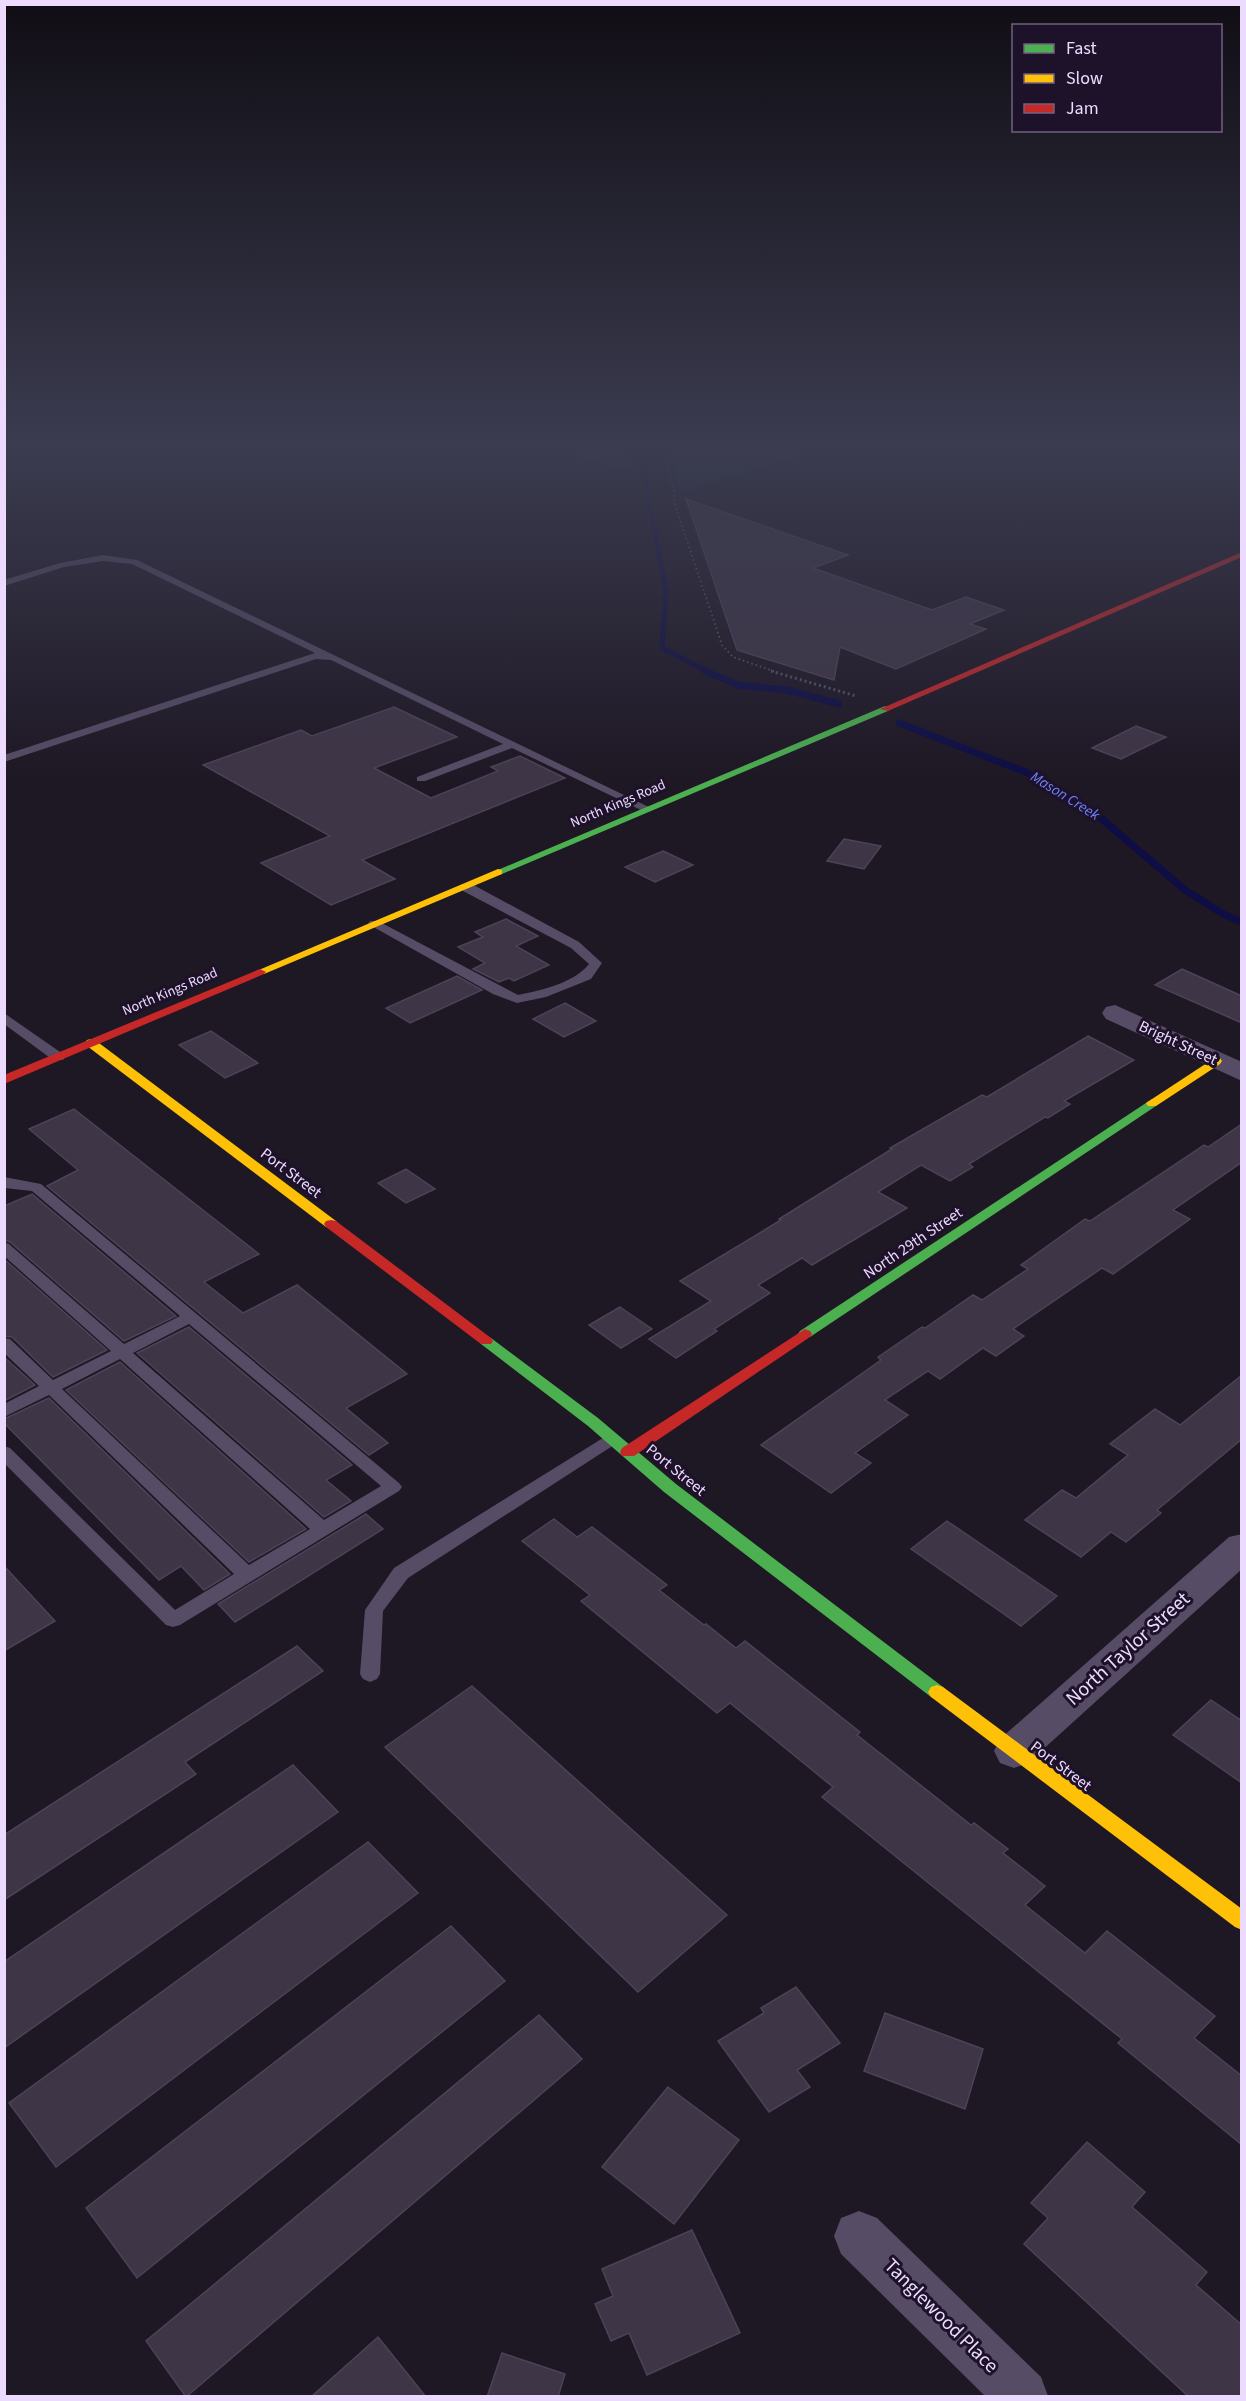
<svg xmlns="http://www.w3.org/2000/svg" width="1246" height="2401" viewBox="0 0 1246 2401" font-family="'Source Sans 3',sans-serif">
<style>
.green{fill:#152732}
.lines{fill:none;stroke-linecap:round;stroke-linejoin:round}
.stream-far1{stroke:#0e0d45;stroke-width:5}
.stream{stroke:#0e0d45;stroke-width:7}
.building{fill:#3e3546;stroke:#4e4257;stroke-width:1.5}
.path-far1{stroke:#515468;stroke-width:2;stroke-dasharray:1.5 3;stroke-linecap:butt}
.path{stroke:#515468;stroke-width:3;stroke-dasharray:2 3;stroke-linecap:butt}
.lane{fill:#564c65;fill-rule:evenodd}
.street{fill:#564c65;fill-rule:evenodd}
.fast{fill:#4caf50;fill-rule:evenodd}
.slow{fill:#ffc107;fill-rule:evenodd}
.jam{fill:#c62828;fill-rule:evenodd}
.labels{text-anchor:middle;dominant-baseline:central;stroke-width:6;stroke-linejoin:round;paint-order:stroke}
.far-street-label{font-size:14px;fill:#ecdbfe;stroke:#1e112a}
.far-water-label{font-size:15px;font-style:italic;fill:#6a83fd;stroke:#1e112a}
.street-label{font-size:16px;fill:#ecdbfe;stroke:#1e112a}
.near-street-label{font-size:20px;fill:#ecdbfe;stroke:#1e112a}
</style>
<rect width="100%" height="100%" fill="#1e1724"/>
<g class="green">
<polygon points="553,447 625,447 630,467 619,469"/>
<polygon points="671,447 825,447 682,492 679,491"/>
</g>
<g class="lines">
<polyline class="stream-far1" points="638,447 666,590 662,648 709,672"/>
<g class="stream">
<polyline points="705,671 738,685 787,690 839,704"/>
<polyline points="899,723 1028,773 1096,814 1185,890 1225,915 1242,922"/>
</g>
</g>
<g class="building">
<polygon points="686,499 848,555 813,568 932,610 966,597 1004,610 970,624 986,629 896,669 840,647 834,680 737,650"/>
<polygon points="394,707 457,737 374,768 431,798 498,771 491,767 520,756 565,778 362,860 395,879 331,905 261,863 330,836 203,765 301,730 312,736"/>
<polygon points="1136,726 1166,737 1121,759 1092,748"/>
<polygon points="844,839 881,846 864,869 827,861"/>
<polygon points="663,851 693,865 655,882 625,867"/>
<polygon points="506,919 538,936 516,946 549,965 514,981 509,978 499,982 473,969 485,963 458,947 483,937 475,932"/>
<polygon points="1182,969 1242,996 1242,1023 1155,985"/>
<polygon points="457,976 482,990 410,1023 386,1008"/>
<polygon points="565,1003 596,1021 564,1037 533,1019"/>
<polygon points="211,1031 258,1063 225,1078 179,1045"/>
<polygon points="1088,1036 1134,1060 1064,1101 1070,1104 1048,1118 1045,1117 969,1164 973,1167 950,1181 921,1165 878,1192 907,1208 812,1265 802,1258 758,1285 770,1293 714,1329 717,1331 676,1358 649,1339 711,1301 680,1281 781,1220 779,1219 892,1149 890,1148 982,1095 987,1097"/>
<polygon points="74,1109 259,1254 204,1282 243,1313 297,1285 407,1374 346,1408 388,1443 369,1455 47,1186 78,1170 29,1129"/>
<polygon points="1242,1124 1242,1162 1173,1210 1190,1219 1113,1274 1102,1268 1013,1329 1024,1336 996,1356 983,1348 940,1379 928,1371 885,1400 908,1415 855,1453 871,1463 831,1493 761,1445 881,1360 878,1357 922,1327 925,1328 973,1295 982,1300 1028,1269 1021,1265 1085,1219 1090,1221 1204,1145 1208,1147"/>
<polygon points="406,1169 435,1189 406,1203 378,1183"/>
<polygon points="32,1194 176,1316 124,1341 10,1242 4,1240 4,1206"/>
<polygon points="4,1259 107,1350 53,1377 12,1337 4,1336"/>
<polygon points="620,1307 652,1329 621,1348 589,1325"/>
<polygon points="189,1327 352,1465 326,1480 351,1501 324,1517 137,1353"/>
<polygon points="4,1357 35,1385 4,1401"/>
<polygon points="120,1362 306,1529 249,1562 66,1390"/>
<polygon points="1242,1375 1242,1439 1157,1510 1161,1513 1126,1542 1111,1532 1081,1557 1025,1520 1062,1490 1076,1498 1128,1455 1110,1444 1155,1409 1180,1425"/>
<polygon points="49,1398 230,1574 204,1590 181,1566 159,1580 4,1423 4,1419"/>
<polygon points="366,1514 383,1529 235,1622 218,1604"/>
<polygon points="554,1519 577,1537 592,1527 667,1585 659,1590 704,1625 706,1624 736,1648 745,1641 860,1732 857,1735 971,1825 974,1823 1008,1849 1003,1853 1045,1886 1025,1905 1085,1953 1107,1931 1215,2016 1194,2038 1242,2076 1242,2145 1118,2043 1122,2039 822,1797 833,1787 730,1703 717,1713 581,1601 590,1595 522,1541"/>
<polygon points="947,1521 1057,1596 1021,1626 911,1549"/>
<polygon points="4,1566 55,1621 4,1651"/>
<polygon points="297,1646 323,1671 185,1762 196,1774 4,1900 4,1835"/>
<polygon points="472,1686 727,1915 638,1992 385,1747"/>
<polygon points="1211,1700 1242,1721 1242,1783 1173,1735"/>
<polygon points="293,1765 338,1812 4,2048 4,1962"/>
<polygon points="368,1842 418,1893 56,2167 9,2103"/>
<polygon points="451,1926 505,1981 137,2278 86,2208"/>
<polygon points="796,1987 840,2043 797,2070 810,2087 769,2112 718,2041 764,2013 761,2008"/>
<polygon points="885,2013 983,2049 965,2109 864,2071"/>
<polygon points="539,2015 582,2059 186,2397 146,2341"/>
<polygon points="668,2087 739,2140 674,2224 602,2167"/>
<polygon points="1087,2142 1145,2192 1132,2207 1207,2272 1196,2285 1242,2325 1242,2397 1189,2397 1024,2244 1048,2218 1031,2203"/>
<polygon points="692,2230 740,2333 647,2375 629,2333 611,2341 595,2304 613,2296 602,2269"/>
<polygon points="378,2337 426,2397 311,2397"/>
<polygon points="502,2353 565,2374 558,2397 487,2397"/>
</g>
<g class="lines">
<polyline class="path-far1" points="662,447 674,491 675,505 722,645 733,657 776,672"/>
<polyline class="path" points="771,671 856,696"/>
<g class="lane">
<polygon points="103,555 137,560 653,809 647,812 643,811 512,748 425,781 417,781 417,777 503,744 331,660 316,659 4,762 4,755 315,653 132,564 103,561 64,567 4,586 4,580 60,563"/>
<path d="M468,882L579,942L602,963L591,979L546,997L517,1003L493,994L368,924L370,921H378L518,995C542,990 574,983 589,964L571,948L463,891L462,886Z"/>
<polygon points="4,1013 63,1054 65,1057 63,1060 53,1060 4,1024"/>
<path d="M4,1177L41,1184L399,1483L402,1487L399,1491L180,1625L173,1627L166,1625L4,1463V1446L10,1448L175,1610L234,1574L49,1395L4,1417V1404L39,1386L4,1353V1338L10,1339L53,1380L111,1351L4,1256V1242L9,1244L124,1344L180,1316L32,1191L4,1188ZM189,1324L381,1486L324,1520L133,1353ZM120,1359L310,1529L249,1565L62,1389Z"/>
<polygon points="611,1433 617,1435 620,1439 617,1443 408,1578 383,1611 380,1674 377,1679 370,1682 363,1679 360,1674 365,1610 394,1568"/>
</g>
<g class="street">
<polygon points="1115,1005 1242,1062 1242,1081 1106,1019 1102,1013 1106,1007"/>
<polygon points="1242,1534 1242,1569 1028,1763 1014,1768 1000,1763 994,1751 1000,1739 1229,1537"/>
<polygon points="859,2211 877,2218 1041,2377 1048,2396 985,2396 841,2254 834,2236 841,2218"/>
</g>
<g class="fast">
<polygon points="885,706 890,709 888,711 502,874 498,875 493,872"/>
<polygon points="1152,1099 1156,1100 1158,1103 1156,1106 810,1337 800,1337 798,1334 800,1331"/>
<polygon points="486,1336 491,1338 598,1418 676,1484 943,1687 946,1692 943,1697 937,1699 931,1697 664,1492 588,1426 481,1344 479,1341 481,1338"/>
</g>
<g class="slow">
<polygon points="498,869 502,870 502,874 264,974 256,974 254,972"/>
<polygon points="91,1039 95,1040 336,1221 338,1224 336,1227 326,1227 87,1046 85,1043 87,1040"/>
<polygon points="1216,1057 1220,1058 1222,1061 1220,1064 1156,1106 1148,1106 1146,1103"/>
<polygon points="937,1685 943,1687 1242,1909 1242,1930 1235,1927 931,1697 928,1692 931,1687"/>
</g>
<g class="jam">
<polygon points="1242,552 1242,557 888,711 880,709"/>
<polygon points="260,969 266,972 264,974 4,1084 4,1075"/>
<polygon points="331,1220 336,1221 491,1338 493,1341 491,1344 481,1344 326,1227 324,1224 326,1221"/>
<polygon points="805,1329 810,1331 812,1334 810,1337 634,1456 622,1456 620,1452 622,1448"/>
</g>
</g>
<linearGradient id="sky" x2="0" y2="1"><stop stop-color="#100d14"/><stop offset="0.57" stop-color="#3b3c50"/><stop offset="1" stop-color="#3b3c50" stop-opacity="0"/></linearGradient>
<rect width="1246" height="783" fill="url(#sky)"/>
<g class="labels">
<g class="far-street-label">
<text transform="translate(618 804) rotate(-23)">North Kings Road</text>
<text transform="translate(170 992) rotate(-23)">North Kings Road</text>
</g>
<g class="far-water-label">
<text transform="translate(1065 796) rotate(32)">Mason Creek</text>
</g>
<g class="street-label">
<text transform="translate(1178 1043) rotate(25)">Bright Street</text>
<text transform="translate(291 1173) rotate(37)">Port Street</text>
<text transform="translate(913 1243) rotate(-34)">North 29th Street</text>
<text transform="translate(676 1470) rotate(39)">Port Street</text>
<text transform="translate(1061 1766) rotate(37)">Port Street</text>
</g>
<g class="near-street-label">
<text transform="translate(1128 1649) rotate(-42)">North Taylor Street</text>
<text transform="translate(941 2316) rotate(45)">Tanglewood Place</text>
</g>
</g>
<rect width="1246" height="2401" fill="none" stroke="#ecdbfe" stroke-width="12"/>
<rect x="1012" y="24" width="210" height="108" fill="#1e112a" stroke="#70627f" stroke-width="1.5"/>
<rect x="1024" y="44" width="30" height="9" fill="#4caf50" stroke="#70627f" stroke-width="1.5"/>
<text x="1066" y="54" font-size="18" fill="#ecdbfe">Fast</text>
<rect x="1024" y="74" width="30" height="9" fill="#ffc107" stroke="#70627f" stroke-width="1.5"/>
<text x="1066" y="84" font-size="18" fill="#ecdbfe">Slow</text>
<rect x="1024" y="104" width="30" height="9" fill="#c62828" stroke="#70627f" stroke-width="1.5"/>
<text x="1066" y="114" font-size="18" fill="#ecdbfe">Jam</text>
</svg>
